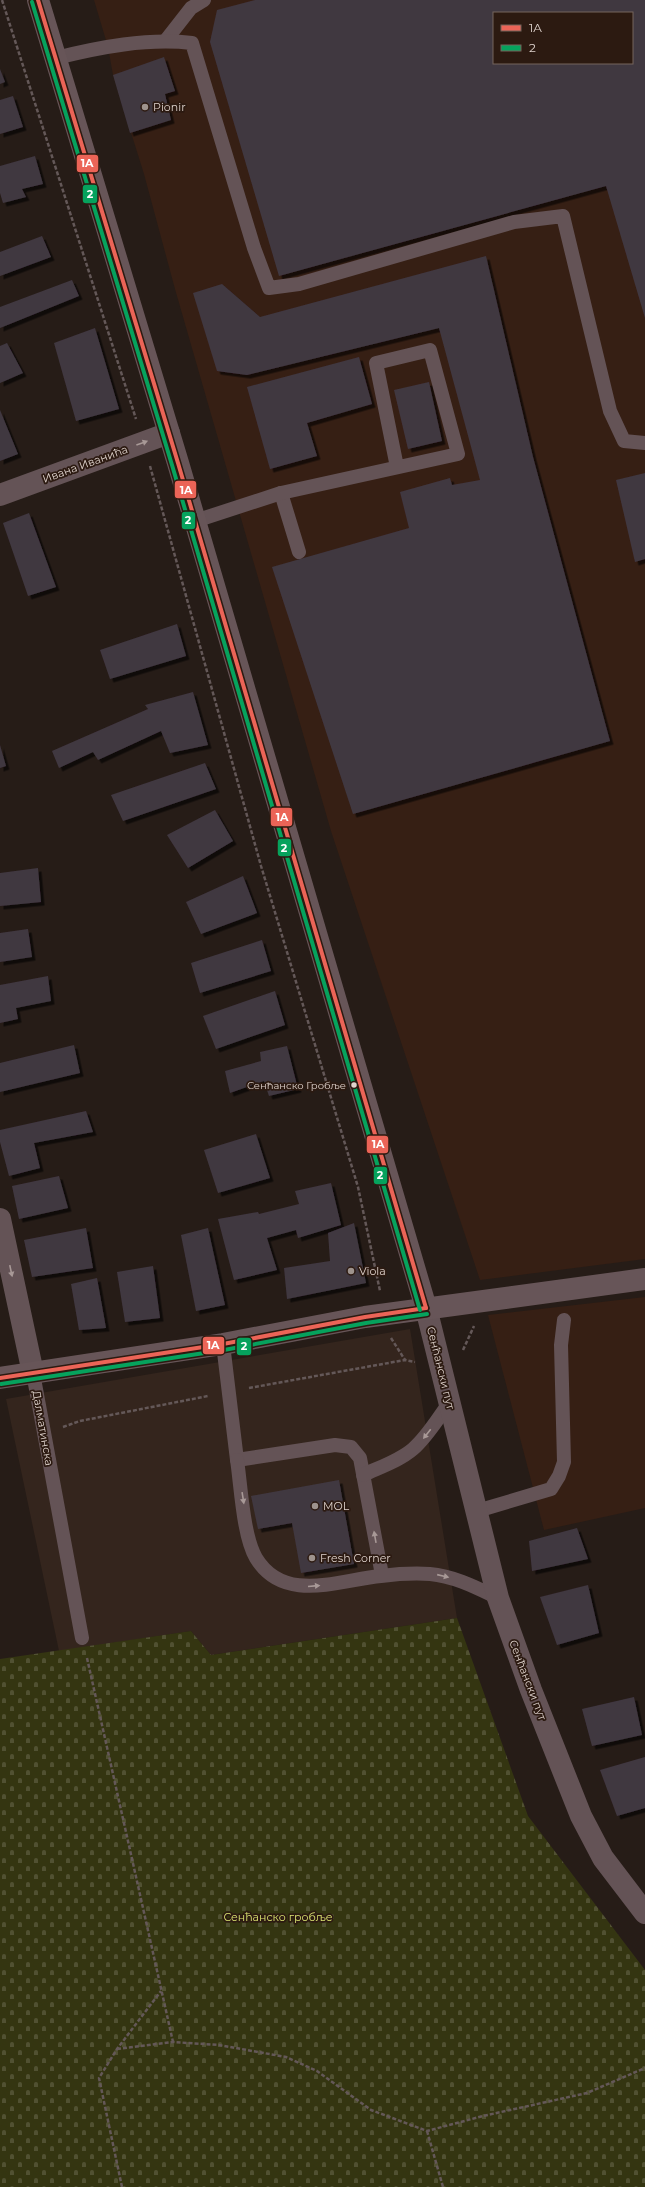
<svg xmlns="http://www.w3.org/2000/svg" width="645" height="2187" viewBox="0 0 645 2187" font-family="Montserrat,sans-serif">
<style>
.commercial{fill:#34251d}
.built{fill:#361f14;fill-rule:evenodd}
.cemetery{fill:url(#cemetery-stones)}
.building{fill:#403741;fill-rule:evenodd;filter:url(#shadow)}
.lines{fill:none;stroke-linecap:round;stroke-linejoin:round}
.path{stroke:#645858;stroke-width:2.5;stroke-dasharray:4 2;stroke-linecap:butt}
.service{stroke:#645356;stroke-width:14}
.minor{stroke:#645356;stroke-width:22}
.secondary{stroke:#675558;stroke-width:22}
.bus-1-casing{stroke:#2c1a11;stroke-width:7}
.bus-2-casing{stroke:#2c1a11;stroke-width:7}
.bus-1{stroke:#eb6457;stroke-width:4}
.bus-2{stroke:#06a25d;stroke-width:4}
.oneway{fill:#a89997}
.poi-dot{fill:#9e938d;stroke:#2c1a11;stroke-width:1.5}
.bus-dot{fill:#dfd3cd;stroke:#2c1a11;stroke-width:1.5}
.labels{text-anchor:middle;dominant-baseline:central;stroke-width:3.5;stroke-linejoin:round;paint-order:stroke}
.bus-label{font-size:10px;fill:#dfd3cd;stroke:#2c1a11;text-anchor:end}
.poi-label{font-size:11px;fill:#dfd3cd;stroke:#2c1a11;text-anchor:start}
.street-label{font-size:11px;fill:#dfd3cd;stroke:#2c1a11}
.park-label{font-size:11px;fill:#dbe471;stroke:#2c1a11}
.line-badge{stroke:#2c1a11;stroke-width:1.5}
.badge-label{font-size:11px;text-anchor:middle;font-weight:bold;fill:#fff}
</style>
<defs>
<pattern id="cemetery-stones" width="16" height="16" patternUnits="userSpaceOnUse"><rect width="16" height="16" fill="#343511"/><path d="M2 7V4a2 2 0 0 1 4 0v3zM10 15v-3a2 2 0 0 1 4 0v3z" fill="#515132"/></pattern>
<filter id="shadow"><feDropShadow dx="3.5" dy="3.5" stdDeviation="0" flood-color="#0009"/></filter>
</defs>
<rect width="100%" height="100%" fill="#261c17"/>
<polygon class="commercial" points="410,1329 457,1618 211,1655 191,1631 59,1651 6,1399"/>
<g class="built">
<path d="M94,0H645V1259L480,1280L331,831L175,289L144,174L113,75L108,47ZM494,13H632V63H494Z"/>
<polygon points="645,1297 645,1508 544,1530 488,1315"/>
</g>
<polygon class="cemetery" points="457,1618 528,1816 645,1970 645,2187 0,2187 0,1659 191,1631 211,1655"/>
<g class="building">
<path d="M255,0H645V318L606,186L279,276L210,42L217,10ZM494,13H632V63H494Z"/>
<polygon points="164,57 175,91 165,94 171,120 130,133 113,75"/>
<polygon points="0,69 5,82 0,84"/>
<polygon points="13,96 23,127 0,134 0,100"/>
<polygon points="35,156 43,184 22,189 26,197 3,203 0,193 0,166"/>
<polygon points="42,236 51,257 0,276 0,252"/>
<polygon points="486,256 533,457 610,741 353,814 272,567 409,528 400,492 450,478 452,485 480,480 439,328 247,375 217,371 193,293 222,284 260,317"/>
<polygon points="72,280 79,296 0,328 0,307"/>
<polygon points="95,328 119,409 76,421 54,343"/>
<polygon points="7,343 23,373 0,383 0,346"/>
<polygon points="359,357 372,404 307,423 317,456 270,469 247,387"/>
<polygon points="429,382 442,441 408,449 394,390"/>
<polygon points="0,410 18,454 0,461"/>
<polygon points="645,473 645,559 635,562 616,480"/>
<polygon points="29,513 56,587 28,596 3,523"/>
<polygon points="177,624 186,656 110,679 100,650"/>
<polygon points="193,692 208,745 170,753 161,731 98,760 93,752 59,768 52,751 148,709 145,705"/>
<polygon points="0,745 6,766 0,768"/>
<polygon points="205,763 216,789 123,821 111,795"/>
<polygon points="215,810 233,841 188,868 167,835"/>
<polygon points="38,868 41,902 0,906 0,873"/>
<polygon points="243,876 257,913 201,934 186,902"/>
<polygon points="28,929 32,957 0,962 0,933"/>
<polygon points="262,940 271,971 200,993 191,963"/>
<polygon points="48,976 51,1001 16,1008 18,1019 0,1023 0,985"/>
<polygon points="275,991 285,1025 216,1049 203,1016"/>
<polygon points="74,1045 80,1073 0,1092 0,1063"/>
<polygon points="287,1046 298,1089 269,1096 264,1081 230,1093 225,1071 261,1061 260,1052"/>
<polygon points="86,1111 93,1132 34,1143 40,1168 9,1176 0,1142 0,1130"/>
<polygon points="256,1134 270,1178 218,1193 204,1150"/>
<polygon points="59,1176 68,1208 19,1219 12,1186"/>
<polygon points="331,1183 341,1225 298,1238 296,1230 267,1238 277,1270 234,1280 218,1219 258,1212 259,1214 299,1204 295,1191"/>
<polygon points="354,1223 366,1283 287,1299 284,1268 330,1261 328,1233"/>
<polygon points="86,1228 93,1268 32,1277 24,1240"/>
<polygon points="208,1228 225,1305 196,1311 181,1235"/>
<polygon points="153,1266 160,1318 125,1322 117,1272"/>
<polygon points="97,1278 106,1328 79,1330 71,1284"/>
<polygon points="339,1480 354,1564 301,1573 292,1523 258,1529 251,1496"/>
<polygon points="577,1528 588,1559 532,1571 529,1541"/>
<polygon points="588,1585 599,1633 557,1645 540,1597"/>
<polygon points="634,1697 642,1735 592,1746 582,1709"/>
<polygon points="645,1757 645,1808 617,1816 600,1770"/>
</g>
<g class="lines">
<g class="path">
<polyline points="2,0 136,419"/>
<polyline points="150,466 261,866 358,1187 380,1291"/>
<polyline points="391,1338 405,1360"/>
<polyline points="463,1350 474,1326"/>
<polyline points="249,1388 405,1360 415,1362"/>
<polyline points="63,1427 80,1421 208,1396"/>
<polyline points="87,1658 173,2042"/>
<polyline points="117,2049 173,2042 219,2045 286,2057 317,2071 371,2110 427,2131 483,2116 587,2093 645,2068"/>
<polyline points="427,2131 443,2187"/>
<polyline points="122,2187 99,2078 117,2049 161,1991"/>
</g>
<g class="service">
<polyline points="166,40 191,8 204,0"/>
<path d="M56,58C100,47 147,38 192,43L254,248L269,288L299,284L514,222L563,216L610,411L624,441L645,443"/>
<polyline points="281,493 299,552"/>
<polyline points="195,521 281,493 458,454 430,350 376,363 397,467"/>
<polyline points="223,1344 237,1460 335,1445 351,1447 360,1458 382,1575"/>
<polyline points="33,1373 82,1638"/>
<path d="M237,1460C241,1486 243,1536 256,1558C284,1604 339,1580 381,1576C397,1574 414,1573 430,1574C454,1576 477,1588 498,1598"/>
<path d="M363,1475C380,1467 399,1461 413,1449C428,1436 438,1418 450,1402"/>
<polyline points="477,1511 551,1489 559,1476 564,1462 561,1345 564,1320"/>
</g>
<g class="minor">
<polyline points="0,495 169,433"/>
<polyline points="0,1219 33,1373"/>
<polyline points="426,1308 498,1598 531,1690 581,1816 603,1858 645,1913"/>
</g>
<g class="secondary">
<polyline points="38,0 178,463 426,1308"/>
<polyline points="0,1378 223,1344 365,1317 645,1279"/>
</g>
<g class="bus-1-casing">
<g id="bus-1">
<polyline points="38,0 178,463 426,1308"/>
<polyline points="0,1378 223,1344 365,1317 426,1308"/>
</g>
</g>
<g class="bus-2-casing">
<g id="bus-2">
<polyline points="32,2 172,465 420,1310"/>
<polyline points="1,1384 224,1350 366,1323 427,1314"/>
</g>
</g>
<use href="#bus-1" class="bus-1"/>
<use href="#bus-2" class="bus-2"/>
</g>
<defs><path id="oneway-solid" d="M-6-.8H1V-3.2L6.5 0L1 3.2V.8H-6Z"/></defs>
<g class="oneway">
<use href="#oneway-solid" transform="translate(142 443) rotate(-20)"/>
<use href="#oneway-solid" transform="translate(11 1271) rotate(78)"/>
<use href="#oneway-solid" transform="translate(427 1434) rotate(128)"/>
<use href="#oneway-solid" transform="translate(243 1498) rotate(81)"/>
<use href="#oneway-solid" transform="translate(375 1537) rotate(-100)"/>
<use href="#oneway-solid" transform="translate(443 1576) rotate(13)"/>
<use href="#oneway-solid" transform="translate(314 1586) rotate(-5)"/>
</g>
<g class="poi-dot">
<circle cx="145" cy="107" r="4"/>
<circle cx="351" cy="1271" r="4"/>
<circle cx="315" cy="1506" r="4"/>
<circle cx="312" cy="1558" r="4"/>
</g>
<circle class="bus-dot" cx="354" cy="1085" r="3.5"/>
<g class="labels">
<g class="bus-label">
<text x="346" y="1085">Сенћанско Гробље</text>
</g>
<g class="poi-label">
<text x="153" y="107">Pionir</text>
<text x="359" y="1271">Viola</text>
<text x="323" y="1506">MOL</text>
<text x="320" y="1558">Fresh Corner</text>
</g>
<g class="street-label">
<text transform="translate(85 464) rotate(-20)">Ивана Иванића</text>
<text transform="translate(441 1368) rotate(76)">Сенћански пут</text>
<text transform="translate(43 1428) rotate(80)">Далматинска</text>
<text transform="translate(528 1680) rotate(69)">Сенћански пут</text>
</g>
<g class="park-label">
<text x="278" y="1917">Сенћанско гробље</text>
</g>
</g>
<g class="line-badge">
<rect x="76" y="154" width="23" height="19" rx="4" fill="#eb6457"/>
<rect x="82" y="184" width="16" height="20" rx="4" fill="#06a25d"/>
<rect x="174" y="480" width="23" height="19" rx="4" fill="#eb6457"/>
<rect x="181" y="511" width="15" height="19" rx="4" fill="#06a25d"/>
<rect x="270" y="807" width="23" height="20" rx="4" fill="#eb6457"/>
<rect x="277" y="838" width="15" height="19" rx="4" fill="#06a25d"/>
<rect x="366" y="1135" width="23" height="19" rx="4" fill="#eb6457"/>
<rect x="373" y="1166" width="15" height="19" rx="4" fill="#06a25d"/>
<rect x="202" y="1336" width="23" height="19" rx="4" fill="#eb6457"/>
<rect x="236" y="1337" width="16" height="19" rx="4" fill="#06a25d"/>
</g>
<g class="badge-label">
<text x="87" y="167">1A</text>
<text x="90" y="198">2</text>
<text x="186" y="494">1A</text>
<text x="188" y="524">2</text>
<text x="282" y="821">1A</text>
<text x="284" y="852">2</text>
<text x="378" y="1148">1A</text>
<text x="380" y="1179">2</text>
<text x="213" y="1349">1A</text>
<text x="244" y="1350">2</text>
</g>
<rect x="493" y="12" width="140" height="52" fill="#2c1a11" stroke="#74645c"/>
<rect x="501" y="25" width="20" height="6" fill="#eb6457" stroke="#74645c"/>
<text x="529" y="32" font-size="12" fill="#dfd3cd">1A</text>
<rect x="501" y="45" width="20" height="6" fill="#06a25d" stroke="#74645c"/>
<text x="529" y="52" font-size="12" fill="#dfd3cd">2</text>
</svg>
